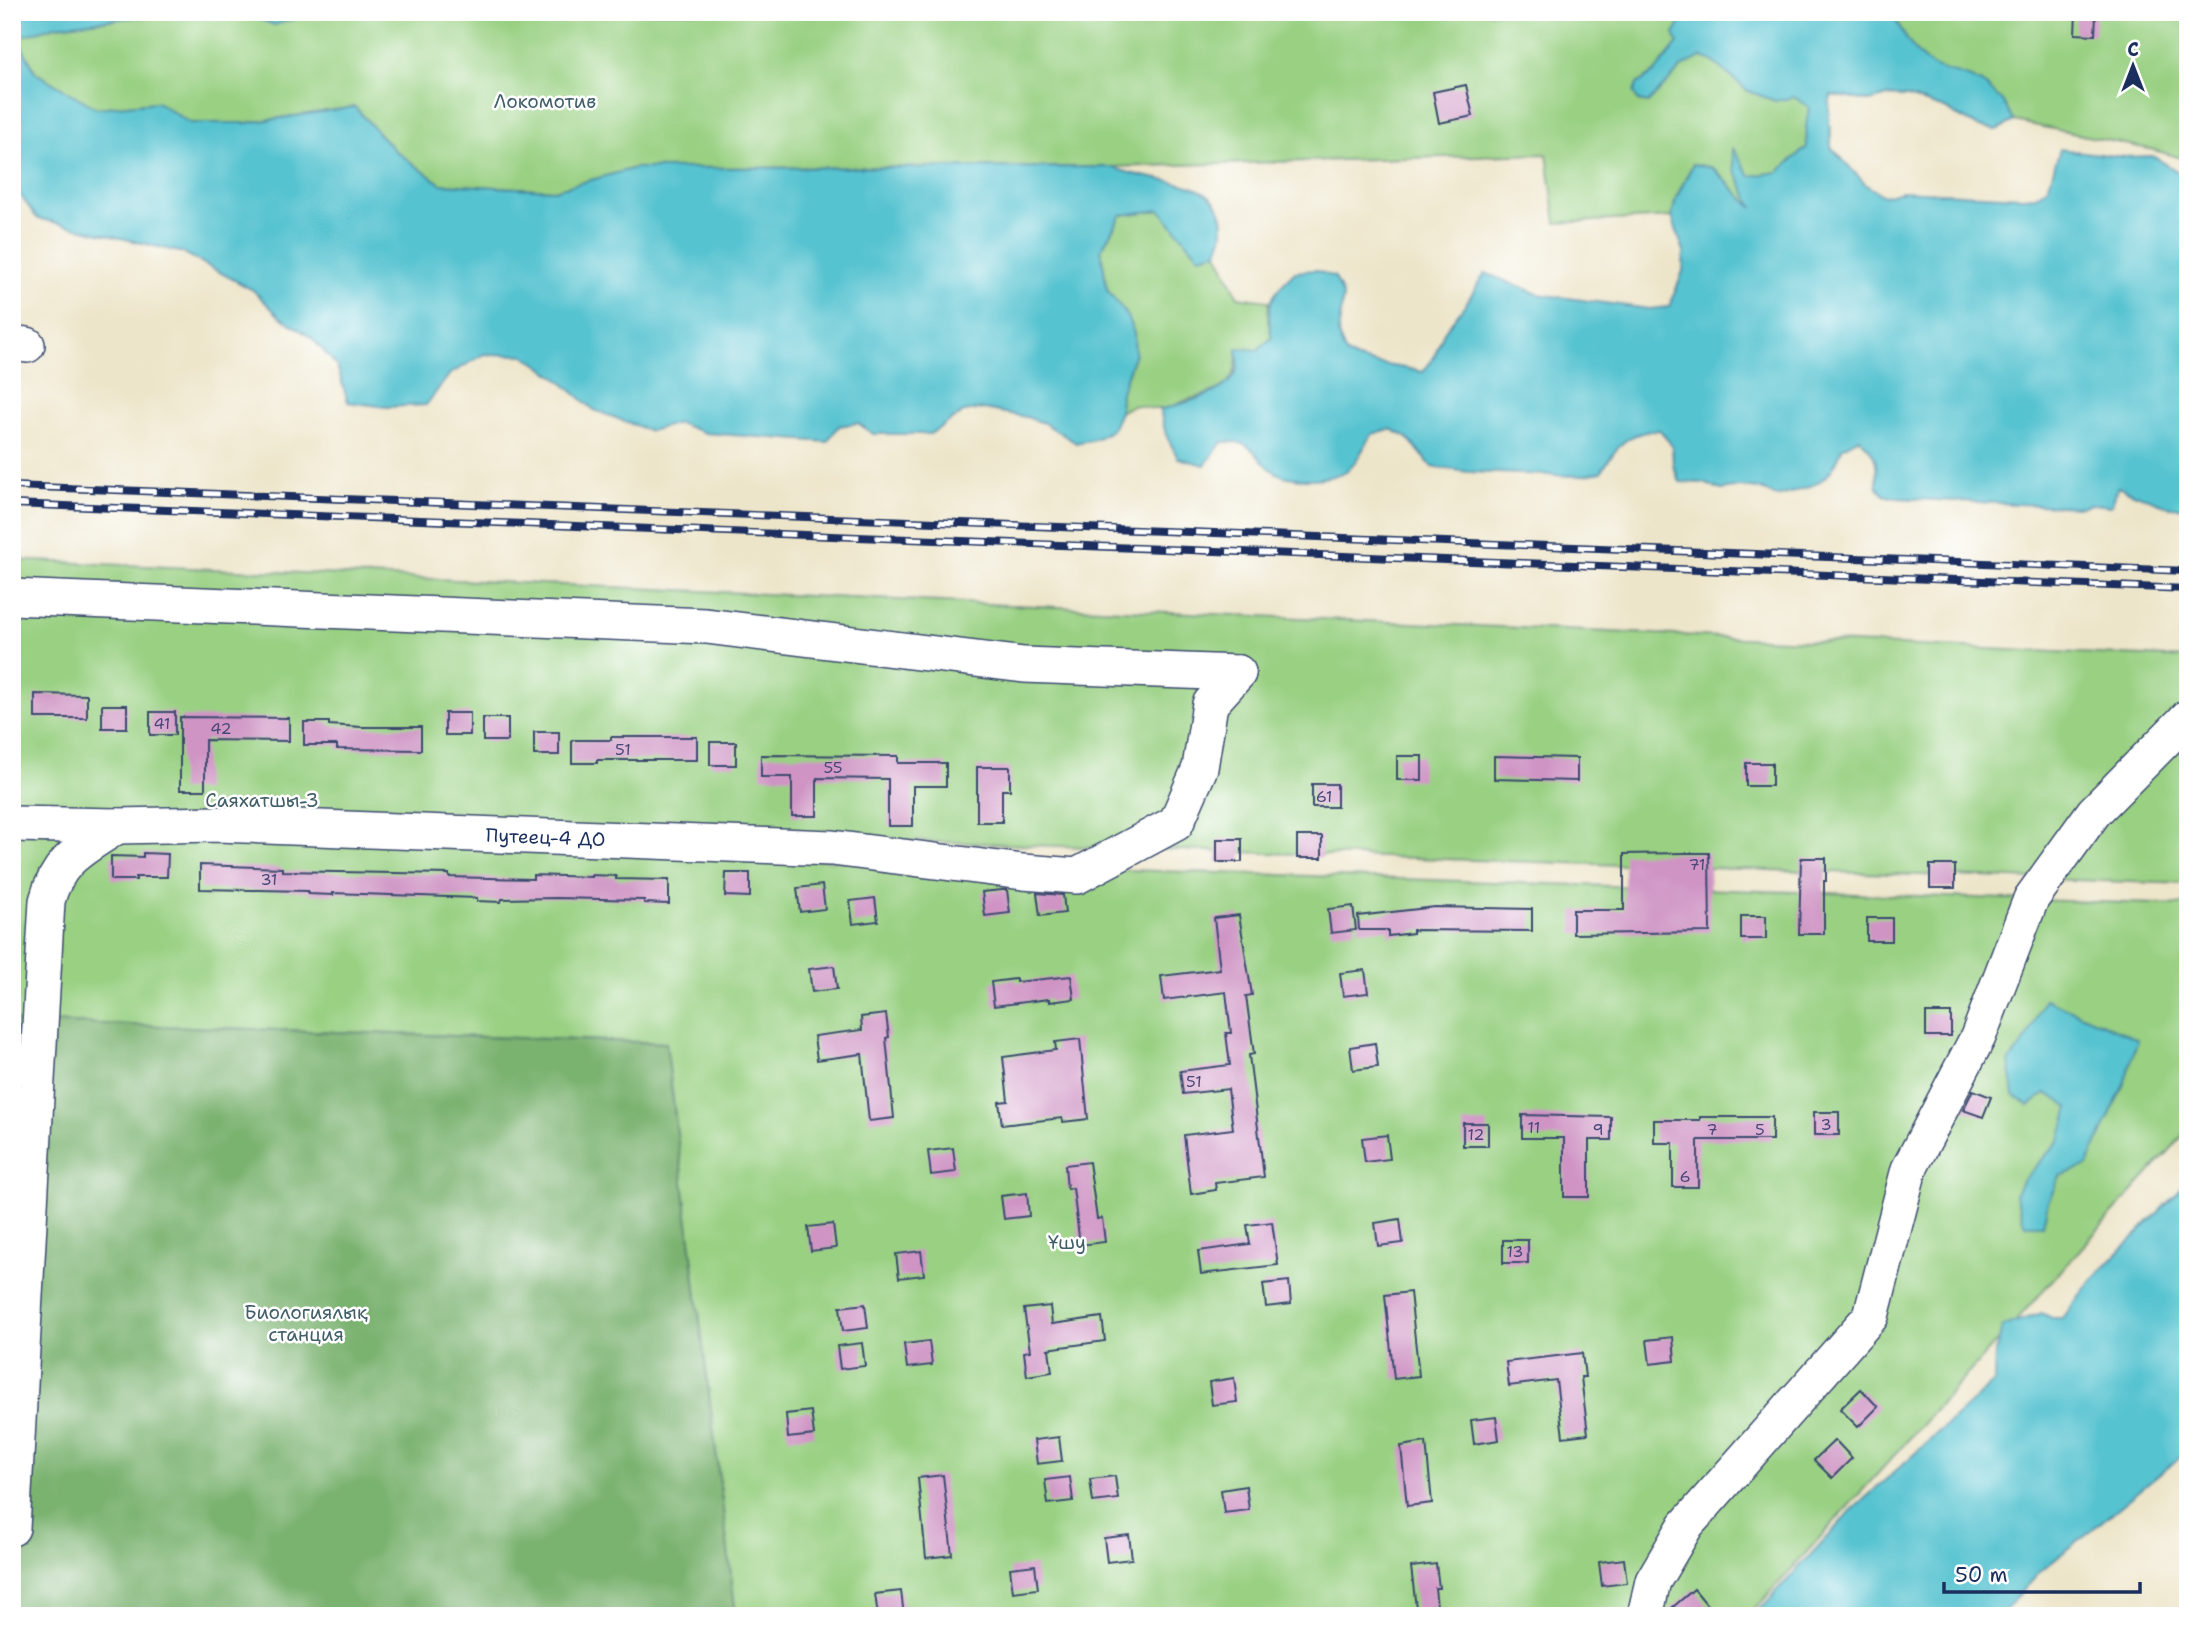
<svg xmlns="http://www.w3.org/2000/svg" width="2200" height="1628" viewBox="0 0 2200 1628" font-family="'Shantell Sans',sans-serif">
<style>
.green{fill:#99d082;stroke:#5a8070;stroke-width:2}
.forest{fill:#7ab270;stroke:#4a7067;stroke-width:2}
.water{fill:#57c3d0;stroke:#397997;stroke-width:2}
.building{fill:#cf94c4}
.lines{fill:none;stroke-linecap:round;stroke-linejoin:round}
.minor-casing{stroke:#3a4a6e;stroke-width:38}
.minor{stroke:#fff;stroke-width:35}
.rail-casing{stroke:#1b2f5e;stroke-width:8}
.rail{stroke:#fff;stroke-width:5;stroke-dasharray:16;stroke-linecap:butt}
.labels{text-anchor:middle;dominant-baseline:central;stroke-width:5;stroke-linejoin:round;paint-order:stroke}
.number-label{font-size:16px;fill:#484878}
.park-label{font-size:19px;fill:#415f69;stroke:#fff}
.street-label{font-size:19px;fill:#1b2f5e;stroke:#fff}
</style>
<rect width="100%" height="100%" fill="#fff"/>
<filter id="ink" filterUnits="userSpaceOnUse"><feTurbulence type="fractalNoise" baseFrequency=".0143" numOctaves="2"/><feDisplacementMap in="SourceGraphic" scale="14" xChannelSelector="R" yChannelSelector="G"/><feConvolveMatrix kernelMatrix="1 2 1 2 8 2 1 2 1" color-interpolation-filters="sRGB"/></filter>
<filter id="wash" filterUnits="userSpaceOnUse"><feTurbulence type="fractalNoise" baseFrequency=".00686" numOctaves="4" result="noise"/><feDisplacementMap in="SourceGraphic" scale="28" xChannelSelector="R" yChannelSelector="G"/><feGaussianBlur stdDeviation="1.57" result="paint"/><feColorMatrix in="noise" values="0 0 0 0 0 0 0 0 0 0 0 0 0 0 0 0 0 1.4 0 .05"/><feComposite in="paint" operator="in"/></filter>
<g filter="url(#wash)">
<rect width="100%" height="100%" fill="#ede5c9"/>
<g class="green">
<polygon points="180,12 243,12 274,25 317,12 1679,12 1681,16 1867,12 2188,12 2188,160 2154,150 2014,121 1997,130 1979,127 1945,109 1908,97 1888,96 1869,101 1831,95 1827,114 1831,133 1831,147 1841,157 2011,480 1713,168 1693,164 1676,198 1672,217 1556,223 1547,154 1111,167 635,168 555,190 440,184 393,149 355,107 247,123 190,123 157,102 96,108 36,73 17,37 55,26"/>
<path d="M1160,210L1199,256L1217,252L1238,297L1269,301L1268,320L1272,338L1257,350L1237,348C1239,387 1220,390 1187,400C1179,403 1170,409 1161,409C1144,411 1140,398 1120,412L1121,392L1135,353L1126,314L1107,290L1101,249L1121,215Z"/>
<polygon points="12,560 2188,658 2188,884 641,832 644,854 2188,905 2188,1130 1749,1616 736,1616 666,1043 12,1021"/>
</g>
<polygon class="forest" points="12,1021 666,1043 736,1616 12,1616"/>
<g class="water">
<path d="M12,12H180L55,26L17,38L36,73L96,108L157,102L190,123H247L355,107L393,149L441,184L554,190L635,168L1111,167C1123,171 1135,175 1148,177C1180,184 1225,185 1223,231C1223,237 1219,245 1217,252L1199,256L1160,210L1121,215L1101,250L1107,290L1126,314L1134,333L1135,353L1121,392L1120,412L1112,430L1095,439L1076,443L1044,423L1026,417L984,409L964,412L930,434H873L858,423L839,426L827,442L705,433L678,423L650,431L594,410L556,377L524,355L485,354L450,374L426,405L387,407L348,402L337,366L312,338L279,316L253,290L184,253L37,218L15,188H12Z"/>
<polygon points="243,12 317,12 274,25"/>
<path d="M1679,12H1892C1902,32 1912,52 1931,65C1940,70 1953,72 1962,75C1988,82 2003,99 2014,121L1997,130L1979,127L1945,109L1908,97L1888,96L1869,101L1831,95C1826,116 1831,127 1831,147L1866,185L1884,196L1902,191L2023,197L2036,196L2048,187L2060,149L2124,157L2153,156L2177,171L2188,174V508L2170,507L2118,487L2111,506L2091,504L2079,507L1896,498L1884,495L1877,487C1877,462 1878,455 1859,438L1842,448C1830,485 1812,486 1777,497L1760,489L1740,487L1721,490L1704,483L1680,482L1673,465L1672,446L1660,430C1626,432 1618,445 1601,472L1579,476L1469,472L1432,467L1408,438L1391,429L1372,434C1365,444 1360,457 1352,466C1340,481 1291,483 1275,472C1252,457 1258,440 1222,442L1205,465L1178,458L1166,435L1160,410C1183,402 1235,394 1238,365C1239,360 1237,353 1237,348L1257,350L1272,338C1265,304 1270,296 1295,272L1315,270L1335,277L1343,295L1338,335L1346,354C1371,367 1396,364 1423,372L1434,357L1444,332L1467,302L1485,273L1538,294L1649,309L1669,307L1683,271L1684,252L1672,217L1676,198L1693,164L1713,168L1753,208L1734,168L1732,147L1750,176L1778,172L1807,147L1806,126L1809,107L1794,97L1775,101L1748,91L1711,60L1701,57L1683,66L1648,103L1638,101L1634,93L1637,84L1654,73L1678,43L1674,34C1679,27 1683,20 1679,12Z"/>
<polygon points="2045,999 2138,1039 2124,1084 2087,1166 2060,1176 2048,1202 2043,1225 2025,1225 2015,1195 2022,1181 2060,1140 2069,1107 2046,1093 2029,1106 2014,1095 2009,1062 2026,1040"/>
<polygon points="2188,1182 2188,1451 2040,1572 2000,1616 1754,1616 1851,1511 1994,1382 1995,1352 2003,1326 2042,1313 2052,1318 2063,1318 2088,1284"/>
</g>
<g id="blocks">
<g class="building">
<polygon points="2076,14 2096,15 2095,35 2075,34"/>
<polygon points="1466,85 1473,116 1439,123 1433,92"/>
<polygon points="35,694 87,695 87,718 35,718"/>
<rect x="102" y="705" width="25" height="23"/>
<rect x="150" y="712" width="25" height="23"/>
<rect x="445" y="713" width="25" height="22"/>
<polygon points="180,717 289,718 289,741 205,740 205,790 180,790"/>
<rect x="483" y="718" width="25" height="23"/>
<polygon points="304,722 329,722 329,725 362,727 421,727 421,750 337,749 337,745 304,745"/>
<rect x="534" y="732" width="25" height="23"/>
<polygon points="611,737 697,737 697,760 597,760 597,763 572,763 572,740 611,740"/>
<rect x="710" y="742" width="26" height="23"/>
<polygon points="761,755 898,756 898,763 946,763 946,786 913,786 913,826 888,826 888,779 817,778 817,816 792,816 792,777 761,777"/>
<rect x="1397" y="756" width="25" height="24"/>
<polygon points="1494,756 1577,758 1577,781 1494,779"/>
<rect x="1746" y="763" width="26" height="23"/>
<polygon points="977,767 1010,767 1010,790 1002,790 1002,822 977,822"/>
<rect x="1312" y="784" width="25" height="23"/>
<rect x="1297" y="836" width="25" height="22"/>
<rect x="1217" y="839" width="25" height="23"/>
<polygon points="143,853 168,854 167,877 136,877 136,880 111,880 111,856 143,857"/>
<polygon points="1684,853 1709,853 1710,932 1573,934 1573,910 1624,910 1624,854"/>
<polygon points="1801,858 1826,858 1826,881 1824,881 1824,934 1799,934"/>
<polygon points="200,865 282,868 282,871 449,874 449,877 533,879 533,875 591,877 591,875 616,876 616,879 669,880 669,904 644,903 644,900 557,898 502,899 501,902 477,901 477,898 333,893 333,895 308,894 308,891 200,889"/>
<rect x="1930" y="865" width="25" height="23"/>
<polygon points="726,873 750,873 750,897 725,896"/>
<polygon points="822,885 825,909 800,912 797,888"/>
<polygon points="1002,890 1007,890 1010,913 985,916 982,892"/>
<polygon points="1037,893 1063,895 1065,913 1040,916"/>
<polygon points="875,898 878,921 853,924 850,901"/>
<polygon points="1353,906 1356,930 1331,933 1328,909"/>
<polygon points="1435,907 1532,909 1532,931 1413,930 1413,933 1388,936 1388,930 1359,930 1358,916"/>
<polygon points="1239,915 1252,995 1246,996 1254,1054 1249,1055 1264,1177 1215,1183 1216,1190 1191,1194 1184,1135 1233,1129 1228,1089 1183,1094 1180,1071 1230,1065 1226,1033 1231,1033 1226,992 1164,1000 1161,976 1220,969 1214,918"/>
<rect x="1741" y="916" width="25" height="23"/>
<rect x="1867" y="918" width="25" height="23"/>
<polygon points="834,966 837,989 812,992 809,969"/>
<polygon points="1365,970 1368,993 1343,996 1340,973"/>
<polygon points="1071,976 1074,999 1049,1002 1049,999 994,1006 991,982 1016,979 1016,982"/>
<rect x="1926" y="1013" width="25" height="23"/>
<polygon points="886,1014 889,1037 886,1038 894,1118 869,1121 862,1054 817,1060 814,1036 862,1030 861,1017"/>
<polygon points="1080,1039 1088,1119 1063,1122 1062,1118 1002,1125 999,1102 1008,1101 1003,1057 1056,1050 1055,1042"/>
<polygon points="1375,1043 1378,1067 1353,1070 1350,1047"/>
<polygon points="1973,1090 1991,1097 1983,1117 1963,1110"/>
<rect x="1814" y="1112" width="25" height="23"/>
<polygon points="1522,1115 1611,1117 1611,1140 1589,1140 1589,1197 1564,1197 1564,1138 1522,1138"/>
<polygon points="1700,1117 1772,1117 1772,1140 1698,1140 1698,1187 1673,1187 1673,1143 1654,1143 1654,1120 1700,1120"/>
<rect x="1463" y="1123" width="25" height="23"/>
<polygon points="1387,1135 1390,1159 1365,1162 1362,1138"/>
<polygon points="953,1148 956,1172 931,1175 928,1151"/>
<polygon points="1089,1162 1097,1219 1102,1218 1105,1242 1080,1245 1073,1188 1067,1189 1065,1165"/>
<polygon points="1027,1193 1029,1216 1004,1219 1001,1196"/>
<polygon points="1400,1219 1403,1243 1378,1246 1375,1223"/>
<polygon points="1272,1222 1278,1265 1201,1274 1198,1251 1250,1244 1247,1225"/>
<polygon points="833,1224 836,1248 811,1251 808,1227"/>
<rect x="1503" y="1240" width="25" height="23"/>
<polygon points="921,1251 924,1275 899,1278 896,1254"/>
<polygon points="1289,1281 1291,1304 1266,1307 1263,1284"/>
<polygon points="1410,1292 1419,1376 1394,1379 1385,1295"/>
<polygon points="865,1304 868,1328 843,1331 840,1307"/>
<polygon points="1050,1306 1052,1324 1102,1317 1105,1341 1047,1349 1049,1349 1052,1372 1027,1376 1024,1352 1030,1351 1024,1309"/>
<polygon points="1673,1337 1675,1361 1650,1364 1647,1340"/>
<polygon points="929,1341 932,1365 907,1368 904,1344"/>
<polygon points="862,1343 865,1366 840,1369 837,1346"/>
<polygon points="1582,1353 1585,1377 1581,1377 1588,1434 1563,1437 1556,1380 1509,1386 1506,1362"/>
<polygon points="1234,1378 1237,1402 1212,1405 1209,1382"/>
<polygon points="1861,1389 1878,1407 1858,1427 1840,1409"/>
<polygon points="811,1411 814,1435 788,1438 786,1414"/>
<polygon points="1496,1417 1499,1440 1474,1444 1471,1420"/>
<polygon points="1059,1437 1062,1461 1037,1464 1034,1440"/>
<polygon points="1835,1440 1852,1458 1832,1478 1814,1460"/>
<polygon points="1426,1442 1432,1503 1407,1506 1401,1446"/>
<polygon points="943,1475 952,1555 926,1558 918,1478"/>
<polygon points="1115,1476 1118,1499 1093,1502 1090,1479"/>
<polygon points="1070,1477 1073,1501 1048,1504 1045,1480"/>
<polygon points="1246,1486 1249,1510 1224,1513 1221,1490"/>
<polygon points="1129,1535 1132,1559 1107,1562 1104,1538"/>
<polygon points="1624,1559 1627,1583 1602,1586 1599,1562"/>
<polygon points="1436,1564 1439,1588 1435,1588 1438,1616 1417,1616 1411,1567"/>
<polygon points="1035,1565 1038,1589 1013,1592 1010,1568"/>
<polygon points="1694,1589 1716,1616 1666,1616 1666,1613"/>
<polygon points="901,1591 904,1616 878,1616 875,1594"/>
</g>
</g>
</g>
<g filter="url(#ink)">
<use href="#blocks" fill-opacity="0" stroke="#3a4a6e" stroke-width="2"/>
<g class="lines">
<g class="minor-casing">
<g id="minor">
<polyline points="12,343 27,345"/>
<polyline points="12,597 706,626 1024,665 1238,673"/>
<path id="s1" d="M12,824L117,826L217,824L832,848L1023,872L1077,876L1176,823L1200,768L1210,704L1238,673"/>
<path d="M12,1528L47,901C58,858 83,849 117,826"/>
<polyline points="1645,1616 1653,1581 1686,1525 1871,1316 1909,1169 1978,1037 2031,899 2094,812 2188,717"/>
</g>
</g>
<use href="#minor" class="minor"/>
<g class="rail-casing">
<g id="rail">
<polyline points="12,486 2188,571"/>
<polyline points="12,504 2188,589"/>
</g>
</g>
<use href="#rail" class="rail"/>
</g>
</g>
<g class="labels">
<g class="number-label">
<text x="162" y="723">41</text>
<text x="221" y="728">42</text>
<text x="623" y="749">51</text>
<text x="833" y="767">55</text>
<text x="1324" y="796">61</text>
<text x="1697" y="864">71</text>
<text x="269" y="879">31</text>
<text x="1194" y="1081">51</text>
<text x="1826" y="1124">3</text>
<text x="1534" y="1127">11</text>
<text x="1598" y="1129">9</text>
<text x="1712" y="1129">7</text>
<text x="1760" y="1129">5</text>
<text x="1476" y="1134">12</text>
<text x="1685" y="1176">6</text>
<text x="1515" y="1251">13</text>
</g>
<g class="park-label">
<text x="545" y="101">Локомотив</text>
<text x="262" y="800">Саяхатшы-3</text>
<text x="1067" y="1242">Ұшу</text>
<text x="306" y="1312">Биологиялық<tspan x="306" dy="22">станция</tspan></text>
</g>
<g class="street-label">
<text stroke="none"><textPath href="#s1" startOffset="534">Путеец-4 ДО</textPath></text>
</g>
</g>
<rect width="2200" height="1628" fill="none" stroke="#fff" stroke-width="42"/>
<g transform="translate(2133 66)" stroke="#ffffff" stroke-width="5" paint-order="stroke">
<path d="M0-5L12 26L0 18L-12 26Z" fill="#1b2f5e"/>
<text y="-10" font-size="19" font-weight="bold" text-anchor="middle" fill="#1b2f5e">С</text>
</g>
<path d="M1944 1582v10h196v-10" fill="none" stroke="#1b2f5e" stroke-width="3.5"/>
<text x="1955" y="1582" font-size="21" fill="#1b2f5e" stroke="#ffffff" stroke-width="5" paint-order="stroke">50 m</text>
</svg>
